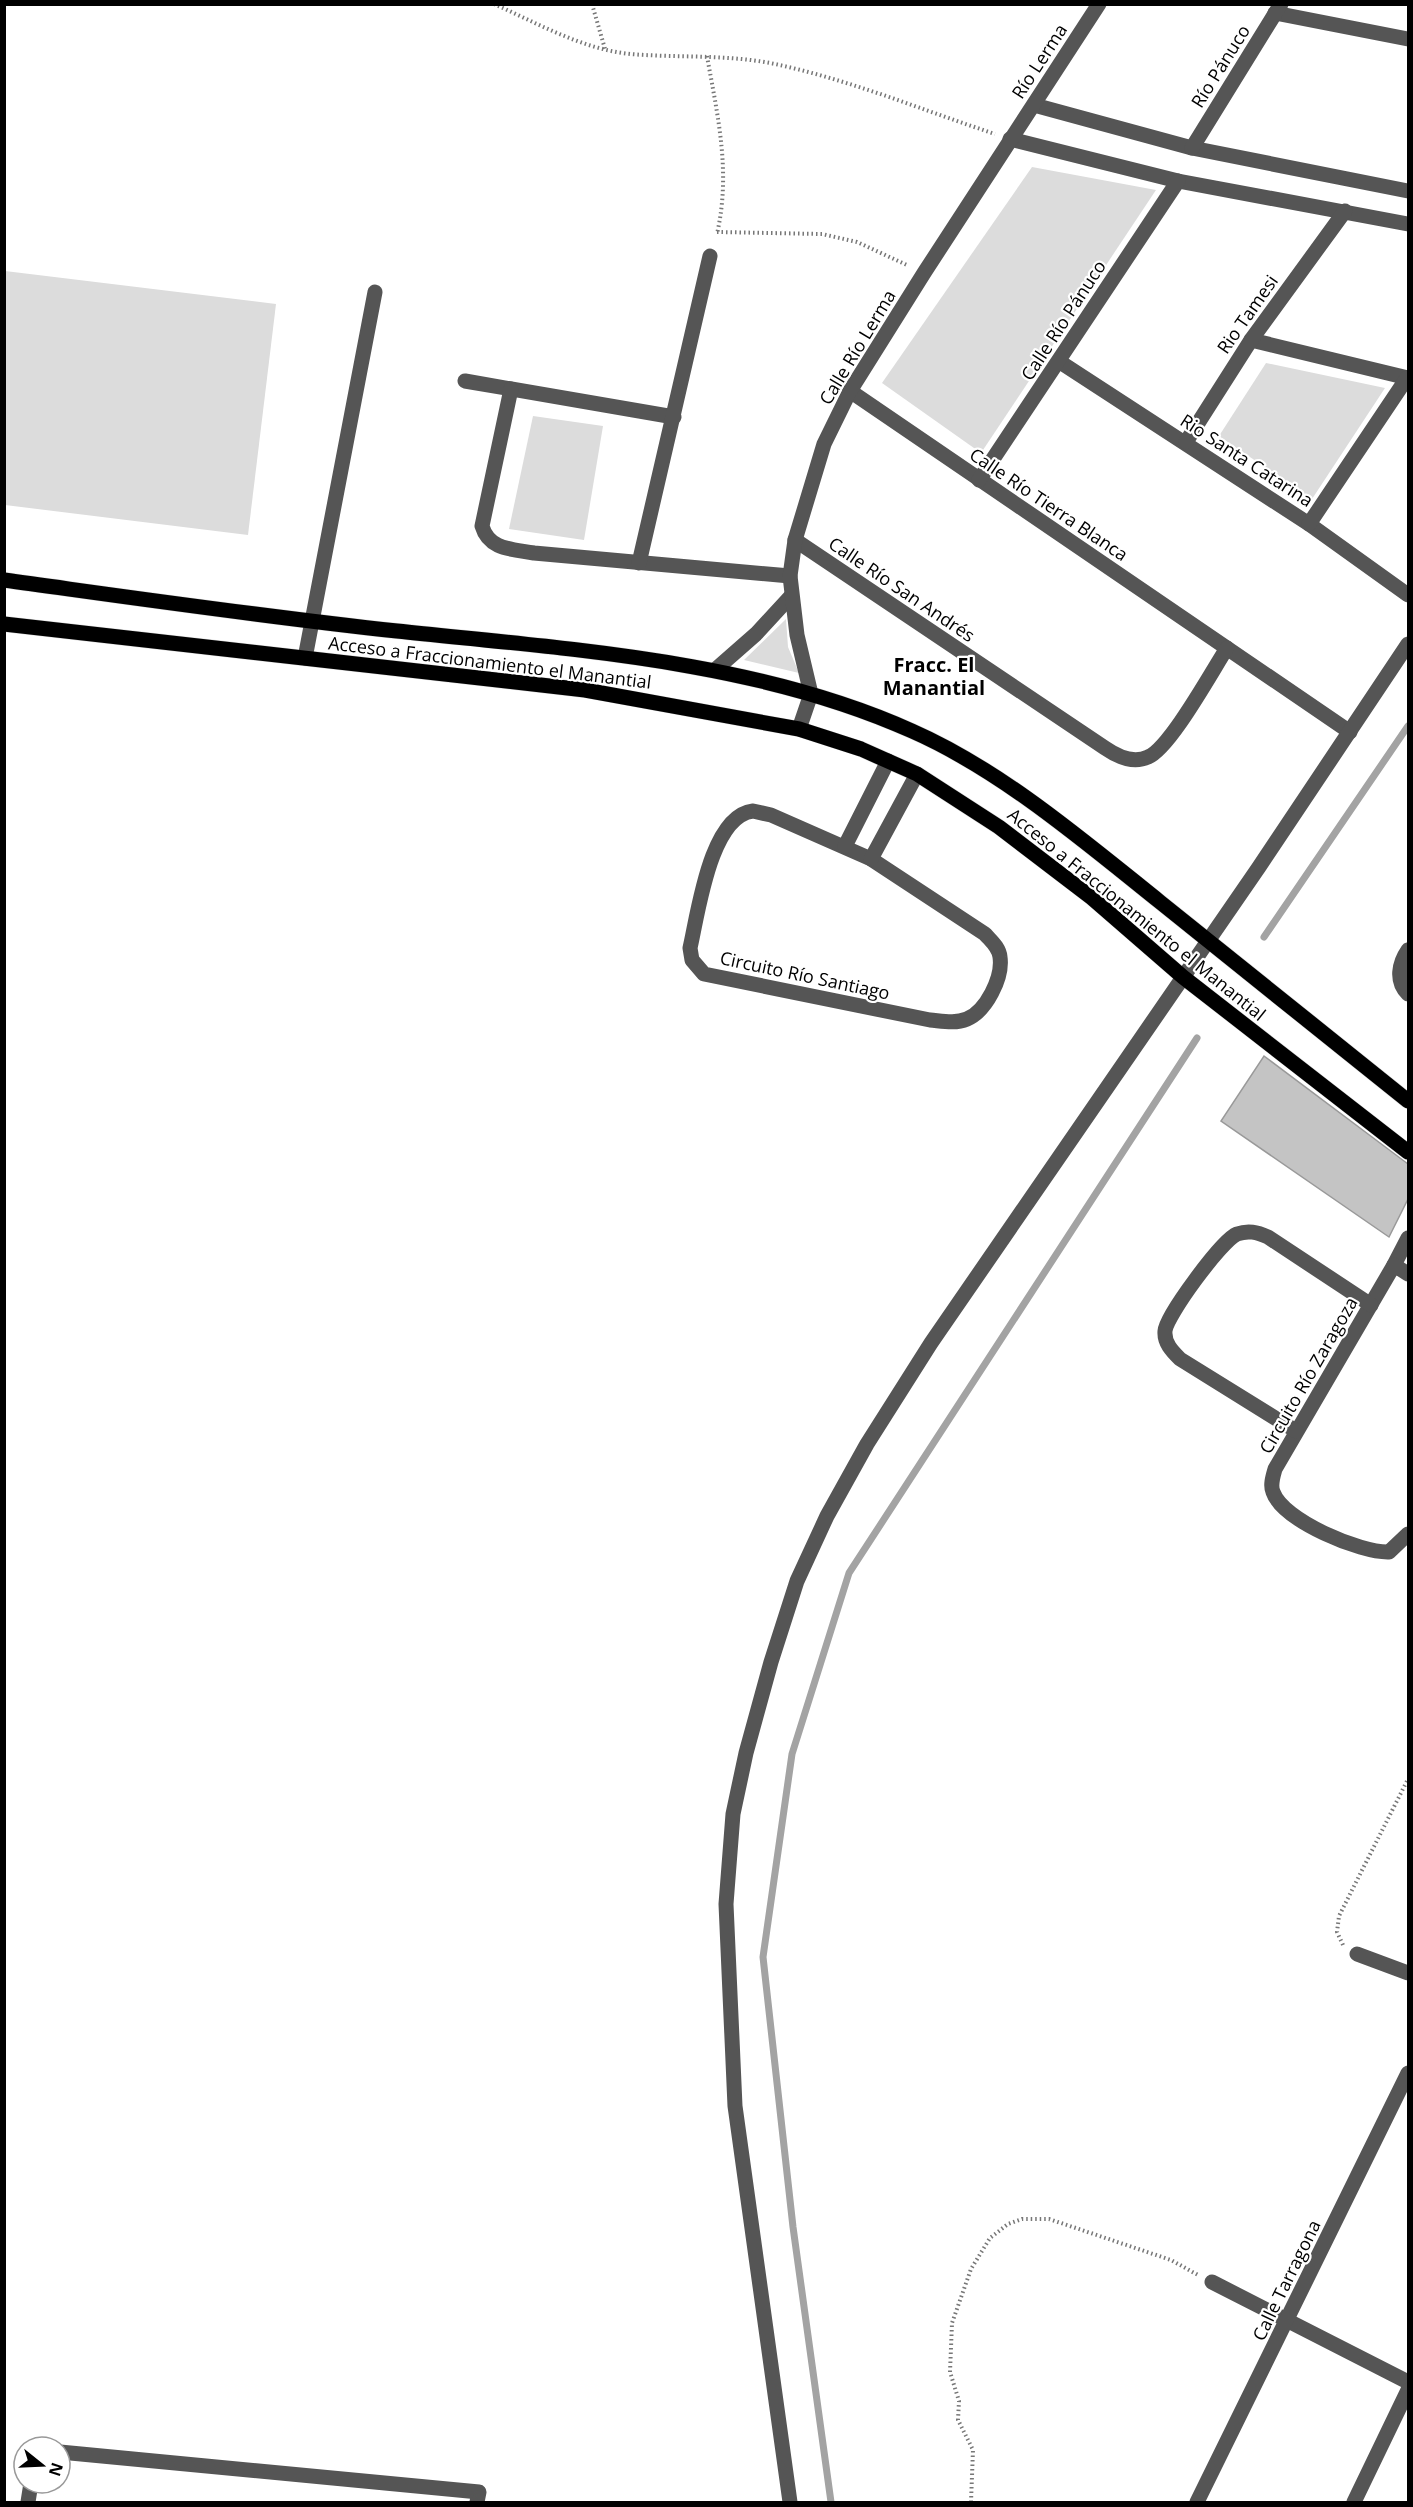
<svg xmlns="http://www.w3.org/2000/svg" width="1413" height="2507" viewBox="0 0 1413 2507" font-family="'Open Sans',sans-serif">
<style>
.green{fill:#dcdcdc}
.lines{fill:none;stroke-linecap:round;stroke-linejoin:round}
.stream{stroke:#a3a3a3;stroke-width:7}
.building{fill:#c4c4c4;stroke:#999;stroke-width:1.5}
.major-casing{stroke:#dbdbdb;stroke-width:16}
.path{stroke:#777;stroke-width:4;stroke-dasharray:1.5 3;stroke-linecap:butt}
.minor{stroke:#555;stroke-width:15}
.major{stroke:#000;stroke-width:15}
.labels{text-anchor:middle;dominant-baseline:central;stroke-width:4.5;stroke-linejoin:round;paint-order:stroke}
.street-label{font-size:18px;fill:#000;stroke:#fff}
.neighbourhood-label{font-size:20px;font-weight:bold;fill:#000;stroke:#fff}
</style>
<rect width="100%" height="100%" fill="#fff"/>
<g class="green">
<polygon points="1032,167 1156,190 981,453 882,383"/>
<polygon points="5,271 276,304 248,535 5,505"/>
<polygon points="1266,363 1385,388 1312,499 1219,436"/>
<polygon points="533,416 603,426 584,540 509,529"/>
<polygon points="786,619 788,647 799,673 744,660"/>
</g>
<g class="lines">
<g class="stream">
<polyline points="1264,937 1408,726"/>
<polyline points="831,2502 793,2227 763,1957 792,1754 849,1573 1197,1038"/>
</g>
</g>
<polygon class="building" points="1264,1056 1408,1164 1408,1199 1389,1237 1221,1121"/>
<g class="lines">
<g class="major-casing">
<g id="major">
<path d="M4,580C135,598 266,617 397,631C567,649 755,660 912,731C1001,770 1085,842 1160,902C1243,969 1326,1035 1408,1101"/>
<polyline points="4,624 585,690 799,729 861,749 917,774 999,827 1092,898 1183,977 1408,1152"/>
</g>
</g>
<g class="path">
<path d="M494,4C537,23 582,49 630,54C678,58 727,54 775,64C850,80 923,110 995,134"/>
<polyline points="592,4 605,49"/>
<path d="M707,56C718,118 731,172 717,234"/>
<polyline points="717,232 822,234 857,242 907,265"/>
<polyline points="1343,1945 1337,1932 1339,1916 1408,1779"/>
<polyline points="971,2502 973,2450 958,2420 959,2401 950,2372 952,2323 971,2269 990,2238 1008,2224 1022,2219 1049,2219 1171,2260 1198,2275"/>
</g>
<g class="minor">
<polyline points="1275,13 1408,39"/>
<polyline points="1034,105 1192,148 1408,191"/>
<polyline points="1010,139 1178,181 1408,224"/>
<polyline points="1192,148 1281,4"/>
<polyline points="1251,340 1408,378"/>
<polyline points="1060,362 1309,524 1408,595"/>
<polyline points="465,381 674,417"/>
<path d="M511,389L482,526C489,550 512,549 534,553L790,576"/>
<polyline points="850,391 1350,732"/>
<polyline points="1186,442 1251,340 1345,211"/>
<polyline points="979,480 1178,181"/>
<polyline points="1309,524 1407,378"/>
<path d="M795,540L1105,748C1118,757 1133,764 1148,757C1170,748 1212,671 1227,648"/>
<polyline points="639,563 710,256"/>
<polyline points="305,658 375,292"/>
<polyline points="715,670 756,634 791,596"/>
<polyline points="799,729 811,694 797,635 790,576 795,540 824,444 850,391 924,273 1099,4"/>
<path d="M753,811L771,815L871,859L985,934C991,941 999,947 1000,957C1003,978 986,1011 967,1019C955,1024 942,1021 930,1020L704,974L692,960L690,948C698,914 710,816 753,811Z"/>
<polyline points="845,846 888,761"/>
<polyline points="871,859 917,774"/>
<path d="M1408,950C1399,963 1395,981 1408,994"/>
<polyline points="1394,1265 1408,1238"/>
<path d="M1408,1274L1394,1265L1275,1469C1273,1476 1270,1485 1273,1492C1283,1521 1361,1553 1389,1552L1408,1534"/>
<path d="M1296,1431L1180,1359C1172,1351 1164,1343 1165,1331C1166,1316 1222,1240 1237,1234C1248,1230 1257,1232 1268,1237L1371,1305"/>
<polyline points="1357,1954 1408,1973"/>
<polyline points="1212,2282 1408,2382"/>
<polyline points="60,2452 479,2492 477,2502"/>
<polyline points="28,2502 31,2483"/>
<polyline points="790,2502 735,2106 726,1904 733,1814 746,1753 771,1662 797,1581 827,1516 867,1444 931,1343 1259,867 1408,644"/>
<polyline points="1197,2502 1408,2073"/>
<polyline points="1354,2502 1408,2390"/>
</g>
<use href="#major" class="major"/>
</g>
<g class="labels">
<g class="street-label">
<text transform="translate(1039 61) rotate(-57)">Río Lerma</text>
<text transform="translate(1220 66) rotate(-58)">Río Pánuco</text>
<text transform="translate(1247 314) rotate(-55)">Rio Tamesi</text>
<text transform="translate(1063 320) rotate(-57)">Calle Río Pánuco</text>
<text transform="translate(857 347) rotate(-59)">Calle Río Lerma</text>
<text transform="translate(1247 460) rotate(33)">Rio Santa Catarina</text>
<text transform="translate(1049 504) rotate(34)">Calle Río Tierra Blanca</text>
<text transform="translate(902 589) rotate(34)">Calle Río San Andrés</text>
<text transform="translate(490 662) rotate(7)">Acceso a Fraccionamiento el Manantial</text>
<text transform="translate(1137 914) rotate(39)">Acceso a Fraccionamiento el Manantial</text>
<text transform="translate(805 975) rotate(12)">Circuito Río Santiago</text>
<text transform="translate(1308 1375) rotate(-60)">Circuito Río Zaragoza</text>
<text transform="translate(1286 2280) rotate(-64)">Calle Tarragona</text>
</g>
<g class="neighbourhood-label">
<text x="934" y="664">Fracc. El<tspan x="934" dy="23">Manantial</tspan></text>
</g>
</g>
<rect width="1413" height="2507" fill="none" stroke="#000000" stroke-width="12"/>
<g transform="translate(42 2465) rotate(108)"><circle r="28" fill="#ffffff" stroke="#999999" stroke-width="1.5"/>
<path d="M0-4.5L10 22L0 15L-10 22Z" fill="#000000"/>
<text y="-9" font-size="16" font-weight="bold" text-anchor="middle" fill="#000000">N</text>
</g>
</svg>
